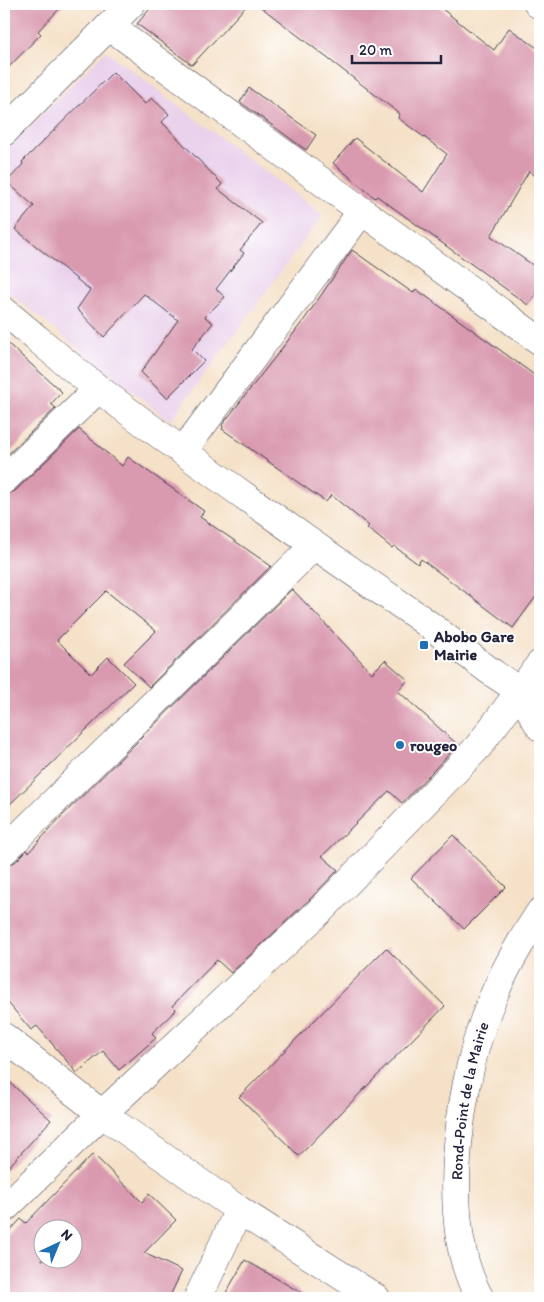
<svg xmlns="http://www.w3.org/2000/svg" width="544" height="1302" viewBox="0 0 544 1302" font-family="Itim,sans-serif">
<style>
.built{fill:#ead1ec}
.building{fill:#d999af;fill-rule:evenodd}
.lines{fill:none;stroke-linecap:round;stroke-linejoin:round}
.street-casing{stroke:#423f50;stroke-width:29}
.secondary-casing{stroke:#423f50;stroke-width:29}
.street{stroke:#fff;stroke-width:28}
.secondary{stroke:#fff;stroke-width:28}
.poi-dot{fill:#1f6fb2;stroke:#fff;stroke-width:2}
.labels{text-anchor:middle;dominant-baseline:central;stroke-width:4;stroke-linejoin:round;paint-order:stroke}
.poi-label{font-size:16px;font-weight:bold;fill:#22223b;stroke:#fff;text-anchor:start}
.street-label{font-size:16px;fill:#22223b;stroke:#fff}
</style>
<rect width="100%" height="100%" fill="#fff"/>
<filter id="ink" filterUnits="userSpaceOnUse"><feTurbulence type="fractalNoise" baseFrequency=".02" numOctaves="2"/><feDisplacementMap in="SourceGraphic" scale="10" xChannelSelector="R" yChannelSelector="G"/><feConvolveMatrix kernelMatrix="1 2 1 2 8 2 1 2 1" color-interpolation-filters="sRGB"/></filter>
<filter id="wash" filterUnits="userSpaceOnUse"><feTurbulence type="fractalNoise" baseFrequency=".0096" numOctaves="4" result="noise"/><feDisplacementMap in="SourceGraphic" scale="20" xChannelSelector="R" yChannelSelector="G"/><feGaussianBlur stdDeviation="1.12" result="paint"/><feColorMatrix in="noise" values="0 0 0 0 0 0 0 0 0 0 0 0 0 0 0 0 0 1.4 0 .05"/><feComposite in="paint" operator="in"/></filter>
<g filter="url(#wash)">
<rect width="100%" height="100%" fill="#f5e1c7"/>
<polygon class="built" points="106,51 323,215 170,421 4,289 4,152"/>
<g id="blocks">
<g class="building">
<polygon points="4,4 64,4 38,31 41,34 4,72"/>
<polygon points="154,4 248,4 192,65 137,24"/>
<polygon points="257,4 436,4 494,50 509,28 540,50 540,179 529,171 491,236 540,270 540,288 528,305 377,196 375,198 333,163 355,138 423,192 447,154 398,118 400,114"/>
<polygon points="113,72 145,104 152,98 169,114 162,122 222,184 218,189 262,223 240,250 244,253 216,289 225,297 205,317 213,323 192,349 204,361 167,398 141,372 178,320 144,294 104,337 77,309 90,290 15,229 34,206 7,182 23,164 22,162"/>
<polygon points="249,88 316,135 306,150 240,102"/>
<polygon points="352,250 413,293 416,289 540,379 540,591 513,628 421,559 418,564 394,546 392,548 367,528 369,526 331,495 326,502 222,429 223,427 222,425 304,320"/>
<polygon points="4,340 62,392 51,404 56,408 4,458"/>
<polygon points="79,429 122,466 128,457 204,511 200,517 271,566 149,687 124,663 156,631 106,591 57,640 91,674 108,657 134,683 4,810 4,495 15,491"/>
<polygon points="292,589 372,673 385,660 408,680 398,691 458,745 402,803 389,791 322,856 338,870 310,899 231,973 217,960 172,1006 176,1010 152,1033 156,1038 119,1070 103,1051 77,1073 37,1026 31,1030 4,998 4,866 15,862 27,850 29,852 59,819"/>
<polygon points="453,835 506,887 464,929 411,878"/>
<polygon points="386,948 445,1006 299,1156 239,1097"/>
<polygon points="4,1077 51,1120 4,1172"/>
<path d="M93,1154L142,1202L149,1194L176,1220L144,1253L182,1271L169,1298H4V1237L21,1219L26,1223ZM42,1230H72V1260H42Z"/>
<polygon points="245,1260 310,1298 223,1298"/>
</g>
</g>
</g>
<g filter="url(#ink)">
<use href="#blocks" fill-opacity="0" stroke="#423f50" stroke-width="1"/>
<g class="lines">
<g class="street-casing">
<g id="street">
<polyline points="538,4 540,5"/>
<polyline points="109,26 540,341"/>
<polyline points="4,132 131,4"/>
<path d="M4,311C36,337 67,365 100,390C200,466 303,538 407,609C449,637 495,681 540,701"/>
<polyline points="183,451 362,211"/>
<polyline points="4,480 98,389"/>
<polyline points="520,692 540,727"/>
<polyline points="4,851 314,546"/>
<polyline points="4,1037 102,1114 239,1210 376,1298"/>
<polyline points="4,1209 102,1114 321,910 478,747 540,664"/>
<polyline points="198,1298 239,1210"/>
</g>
</g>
<g class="secondary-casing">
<g id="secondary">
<path id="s1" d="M480,1298C439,1228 458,1093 484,1020C497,983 518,945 540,912"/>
</g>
</g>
<use href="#street" class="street"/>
<use href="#secondary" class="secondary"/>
</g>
</g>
<g class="poi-dot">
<rect x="419" y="640" width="10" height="10" rx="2.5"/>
<circle cx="400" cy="745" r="5"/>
</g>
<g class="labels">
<g class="poi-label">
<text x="434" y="636">Abobo Gare<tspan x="434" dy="18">Mairie</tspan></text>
<text x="410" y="745">rougeo</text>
</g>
<g class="street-label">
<text stroke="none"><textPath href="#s1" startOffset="202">Rond-Point de la Mairie</textPath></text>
</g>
</g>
<rect width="544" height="1302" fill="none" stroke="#fff" stroke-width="20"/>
<g transform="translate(58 1244) rotate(44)"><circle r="24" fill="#ffffff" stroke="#a7a7b1"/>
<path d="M0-4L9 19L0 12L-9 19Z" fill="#1f6fb2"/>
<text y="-8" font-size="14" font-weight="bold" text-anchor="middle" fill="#22223b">N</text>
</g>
<path d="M352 55v8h89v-8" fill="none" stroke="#22223b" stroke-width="2.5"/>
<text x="359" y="55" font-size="15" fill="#22223b" stroke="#ffffff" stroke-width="4" paint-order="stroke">20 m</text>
</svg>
